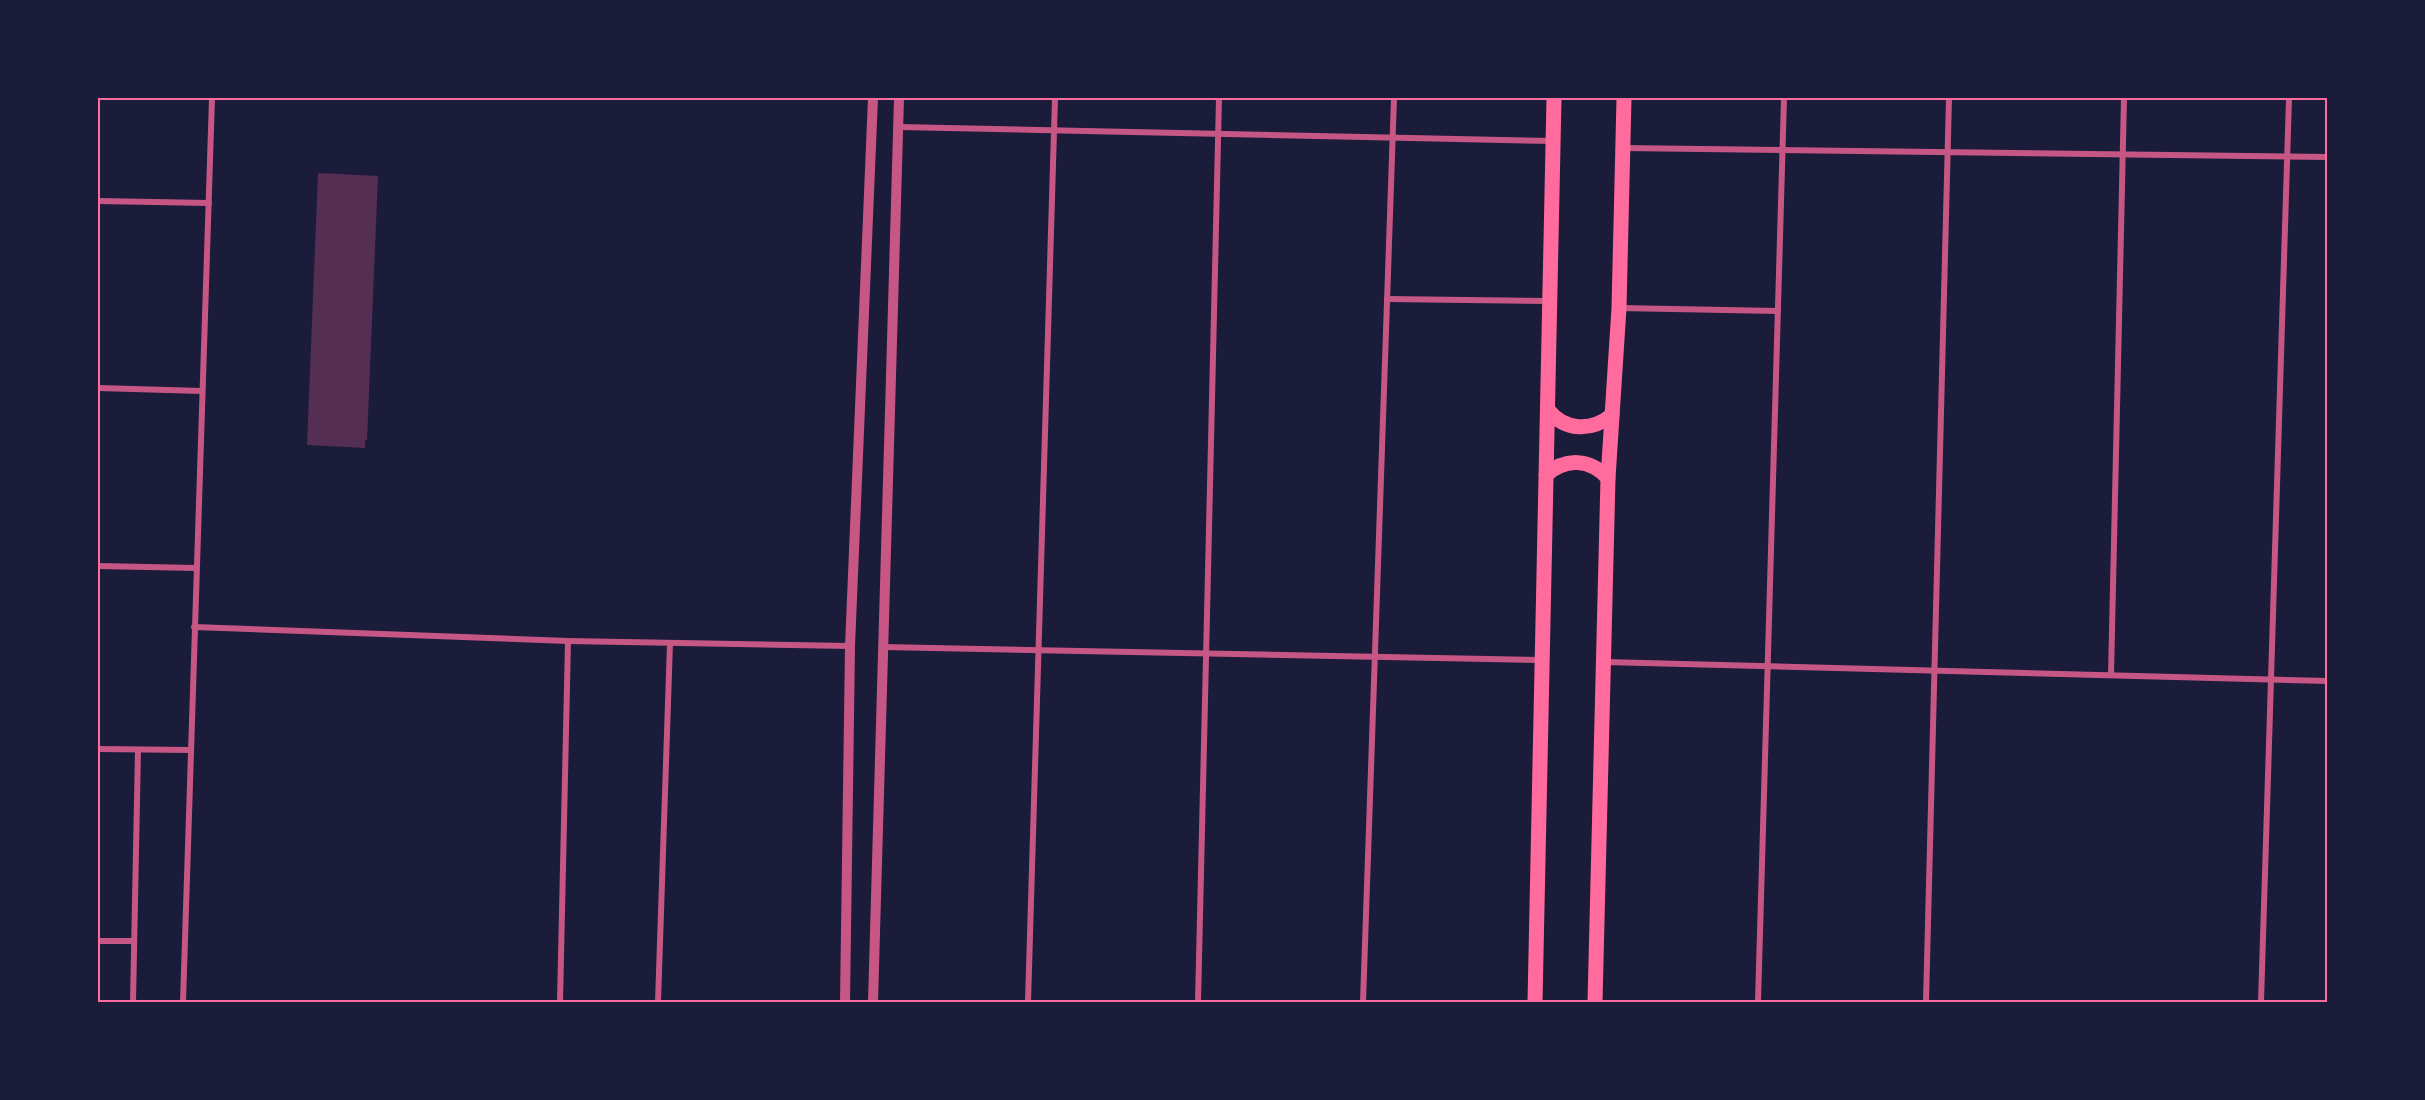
<svg xmlns="http://www.w3.org/2000/svg" width="2425" height="1100" viewBox="0 0 2425 1100" font-family="'Fira Sans',sans-serif">
<style>
.building{fill:#542f53}
.lines{fill:none;stroke-linecap:round;stroke-linejoin:round}
.minor{stroke:#c65784;stroke-width:6}
.tertiary{stroke:#c65784;stroke-width:10}
.primary{stroke:#ff6b9d;stroke-width:15}
.neatline{fill:none;stroke:#ff6b9d;stroke-width:2}
</style>
<rect width="100%" height="100%" fill="#1b1b3a"/>
<polygon class="building" points="318,173 378,176 367,440 365,440 365,448 307,445"/>
<g class="lines">
<g class="minor">
<polyline points="899,127 1553,141"/>
<polyline points="1623,148 2328,157"/>
<polyline points="98,201 209,203"/>
<polyline points="1387,299 1548,301"/>
<polyline points="1619,308 1778,311"/>
<polyline points="98,388 202,391"/>
<polyline points="98,566 196,568"/>
<polyline points="194,627 568,641 850,646"/>
<polyline points="883,647 1541,660"/>
<polyline points="1605,662 2328,681"/>
<polyline points="2111,675 2124,98"/>
<polyline points="98,749 190,750"/>
<polyline points="98,941 134,941"/>
<polyline points="133,1002 138,750"/>
<polyline points="183,1002 212,98"/>
<polyline points="560,1002 568,641"/>
<polyline points="658,1002 670,643"/>
<polyline points="1028,1002 1055,98"/>
<polyline points="1198,1002 1219,98"/>
<polyline points="1363,1002 1394,98"/>
<polyline points="1758,1002 1784,98"/>
<polyline points="1926,1002 1949,98"/>
<polyline points="2261,1002 2289,98"/>
</g>
<g class="tertiary">
<polyline points="845,1002 850,646 873,98"/>
<polyline points="873,1002 899,98"/>
</g>
<g class="primary">
<path d="M1548,410C1565,431 1591,432 1612,415"/>
<path d="M1546,475C1566,457 1590,459 1608,478"/>
<polyline points="1535,1002 1554,98"/>
<polyline points="1595,1002 1608,478 1619,308 1624,98"/>
</g>
</g>
<rect width="2425" height="1100" fill="none" stroke="#1b1b3a" stroke-width="198"/>
<rect x="99" y="99" width="2227" height="902" class="neatline"/>
</svg>
